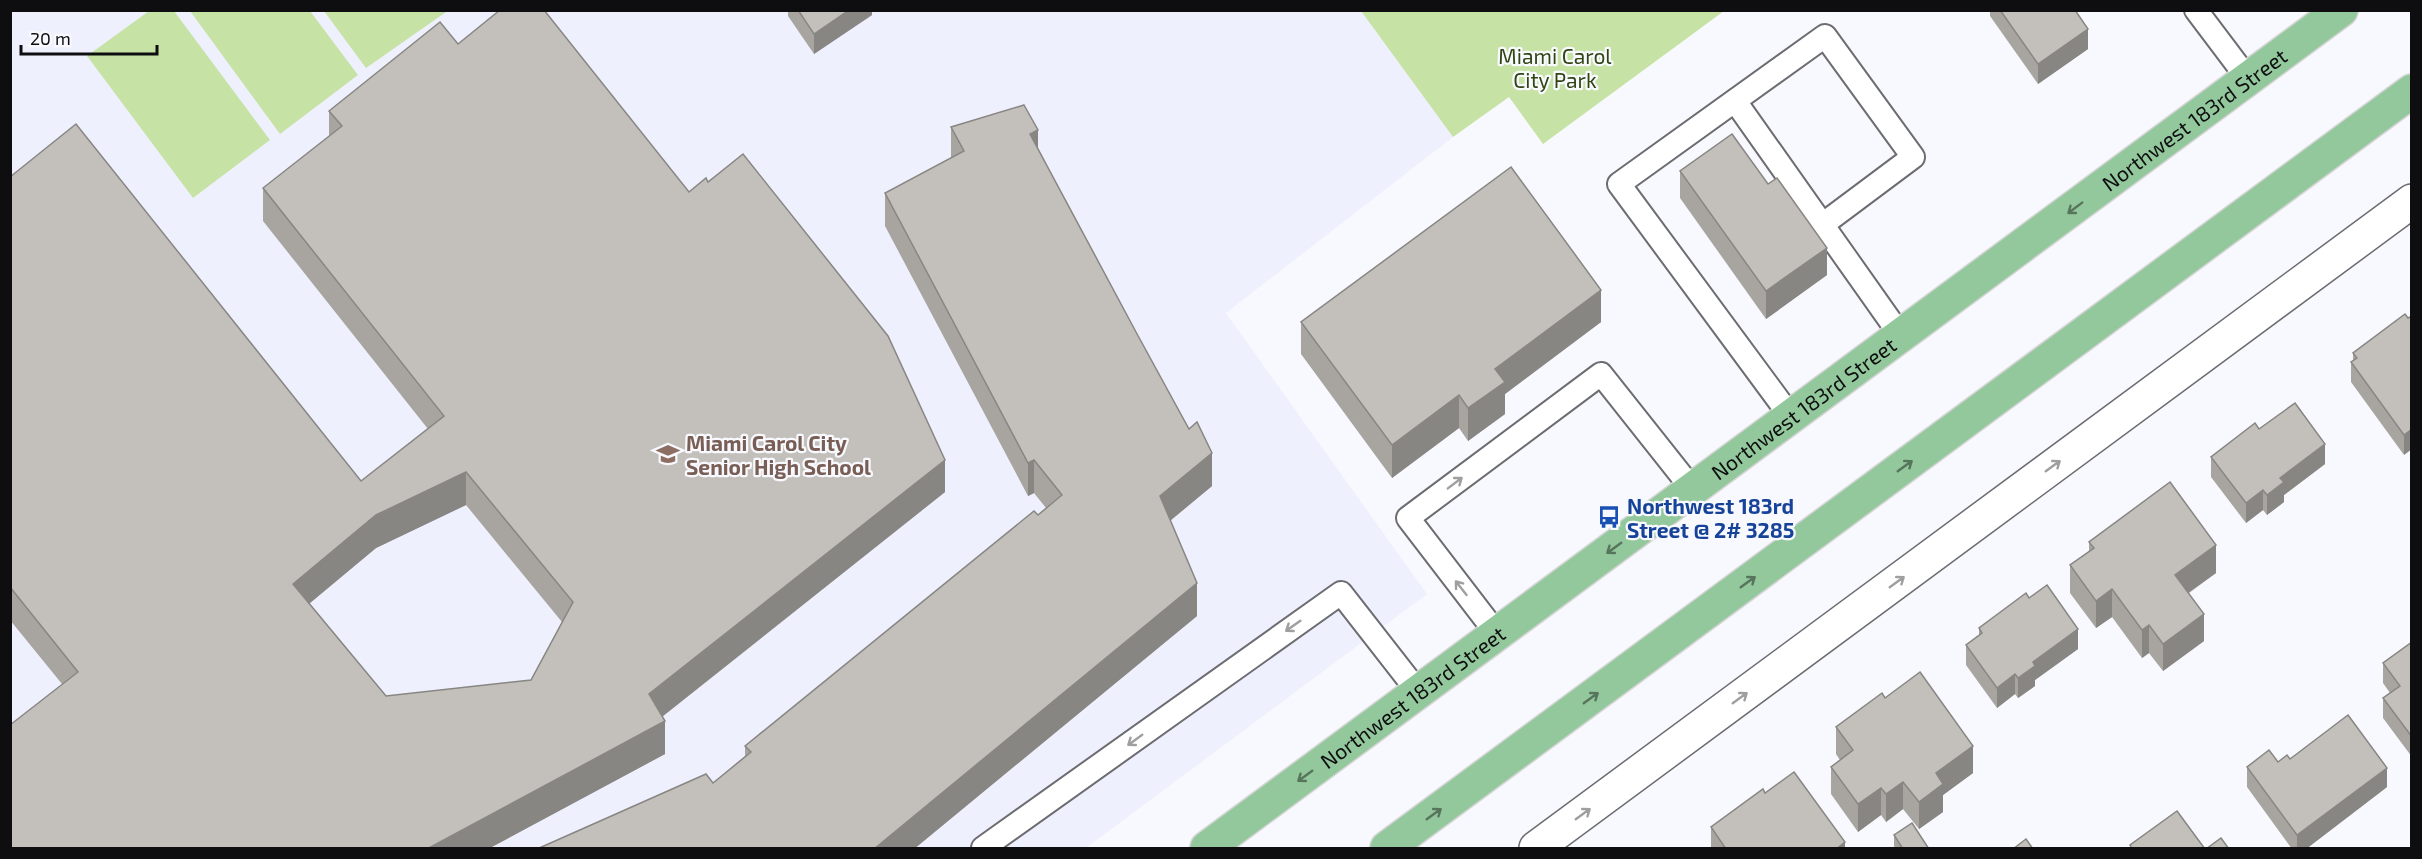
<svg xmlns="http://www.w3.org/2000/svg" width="2422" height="859" viewBox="0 0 2422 859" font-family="'Exo 2',sans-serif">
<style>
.built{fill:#eef0fd}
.green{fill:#c7e2a5}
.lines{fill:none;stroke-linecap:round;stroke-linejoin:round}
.service-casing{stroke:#6c6c71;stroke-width:26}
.minor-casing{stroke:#6c6c71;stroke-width:36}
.primary-casing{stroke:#d4d4d4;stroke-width:36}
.service{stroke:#fff;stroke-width:22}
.minor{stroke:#fff;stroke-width:33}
.primary{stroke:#93c89c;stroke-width:33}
.wall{fill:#a8a5a1;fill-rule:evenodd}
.shaded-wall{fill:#888683}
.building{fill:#c3c0bb;stroke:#888683;stroke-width:1.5;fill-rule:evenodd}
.oneway{stroke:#57745d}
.oneway2{stroke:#9f9f9f}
.labels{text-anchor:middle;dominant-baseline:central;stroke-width:4.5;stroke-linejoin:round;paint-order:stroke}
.park-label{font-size:21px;fill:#314512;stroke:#f8f9fe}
.street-label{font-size:21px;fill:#0e0e10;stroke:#f8f9fe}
.education-label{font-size:21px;font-weight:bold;fill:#785e54;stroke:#f8f9fe;text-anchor:start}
.transit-label{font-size:21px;font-weight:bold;fill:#164399;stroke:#f8f9fe;text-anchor:start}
</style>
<rect width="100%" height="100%" fill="#f8f9fe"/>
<polygon class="built" points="10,11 1361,11 1453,137 1226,313 1427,594 1086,848 11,848"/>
<g class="green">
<polygon points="149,11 174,11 270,140 193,198 87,56"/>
<polygon points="190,11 310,11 358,75 280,134"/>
<polygon points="445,11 446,12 366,68 324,11"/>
<polygon points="1361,11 1724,11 1543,144 1509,97 1453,137"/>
</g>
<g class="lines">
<g class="service-casing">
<g id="service">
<polyline points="2196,10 2248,79"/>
<polyline points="1735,101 1901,336"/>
<polyline points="1791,417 1619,184 1825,36 1913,157 1822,225"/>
<polyline points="1497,634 1408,518 1601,374 1693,490"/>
<polyline points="983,848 1341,593 1419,693"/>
</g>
</g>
<g class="minor-casing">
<polyline id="minor" points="1536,848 2412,201"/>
</g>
<g class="primary-casing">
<g id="primary">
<path id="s1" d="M1207,848L2341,10"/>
<polyline points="1387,848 2412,91"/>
</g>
</g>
<use href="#service" class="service"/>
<use href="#minor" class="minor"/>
<use href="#primary" class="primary"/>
</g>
<g class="wall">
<polygon points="788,10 872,10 872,15 814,54 788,16"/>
<polygon points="1990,10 2075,10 2088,49 2038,84 1990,16"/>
<path d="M458,44L689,192L945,492L662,717L665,754L488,849H10L62,684L10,620V177L361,481L428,429L263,221V188L329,136V111ZM466,505L562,622L531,680L386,696L309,604L376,548Z"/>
<polygon points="951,127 1038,148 1212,486 1170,521 1197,616 914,849 537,849 713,783 745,756 745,746 1046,508 1034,493 1028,496 885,226 885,193 951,158"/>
<polygon points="1680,171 1827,275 1766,319 1680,198"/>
<polygon points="2405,314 2404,455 2351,382 2351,362 2353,361 2353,353"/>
<polygon points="1301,322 1601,322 1505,394 1505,414 1468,441 1459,428 1392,478 1301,354"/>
<polygon points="2259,429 2325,464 2284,495 2284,502 2267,515 2263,510 2246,523 2211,477 2211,457"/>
<polygon points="2089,542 2216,573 2189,593 2204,641 2163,671 2149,653 2142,658 2112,617 2096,628 2070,593 2070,565 2089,551"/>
<polygon points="2029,598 2078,649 2035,680 2035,686 2018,698 2015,694 1997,708 1966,665 1966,645 1979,635 1979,628"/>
<polygon points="2412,642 2412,757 2383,718 2383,698 2390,693 2383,683 2383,663"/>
<polygon points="1885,698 1973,773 1943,795 1943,812 1919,829 1903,809 1886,822 1881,815 1858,832 1831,794 1831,767 1840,760 1836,754 1836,727"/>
<polygon points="2290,759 2387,787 2306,849 2292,849 2247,787 2247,767"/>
<polygon points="1765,793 1845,849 1712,849 1711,847 1711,827"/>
<polygon points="1894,835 1929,849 1896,849 1894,846"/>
</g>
<g class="shaded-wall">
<polygon points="849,10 872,10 872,15 814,54 814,34"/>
<polygon points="2088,29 2088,49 2038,84 2038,64"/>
<polygon points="1038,130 1038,163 1030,134"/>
<polygon points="1827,248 1827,275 1766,319 1766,291"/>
<polygon points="1601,290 1601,322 1505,394 1505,414 1468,441 1468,408 1495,369"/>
<polygon points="1459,395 1459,428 1392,478 1392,445"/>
<polygon points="2412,429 2412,449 2404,455 2404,435"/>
<polygon points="2325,444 2325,464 2284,495 2284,502 2267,515 2267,495 2280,478"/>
<polygon points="1212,453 1212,486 1160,529 1160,496"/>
<polygon points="945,460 945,492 649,727 649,694"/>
<polygon points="1034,460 1034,493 1028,496 1028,463"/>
<polygon points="466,472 466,505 376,548 293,617 293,584 376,515"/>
<polygon points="2263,490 2263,510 2246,523 2246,503"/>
<polygon points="2216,545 2216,573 2175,602 2175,575"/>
<polygon points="1197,583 1197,616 914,849 874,849"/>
<polygon points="2112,589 2112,617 2096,628 2096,601"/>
<polygon points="2204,614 2204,641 2163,671 2163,644"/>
<polygon points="2149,625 2149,653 2142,658 2142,630"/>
<polygon points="2078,629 2078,649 2035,680 2035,686 2018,698 2018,678 2033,662"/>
<polygon points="2015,674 2015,694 1997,708 1997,688"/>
<polygon points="665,721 665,754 488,849 427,849"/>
<polygon points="1973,746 1973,773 1943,795 1943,812 1919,829 1919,802 1936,773"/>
<polygon points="2387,768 2387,787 2306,849 2297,849 2297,835"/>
<polygon points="1903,782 1903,809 1886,822 1886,794"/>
<polygon points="1881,788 1881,815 1858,832 1858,804"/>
<polygon points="1845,842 1845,849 1836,849"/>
</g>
<g class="building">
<path d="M500,10H544L689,192L706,178L708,182L743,154L888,336L945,460L649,694L665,721L427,849H10V725L78,672L10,587V177L76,124L361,481L444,416L263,188L342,126L329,111L440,22L458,44ZM466,472L573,602L531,680L386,696L293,584L376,515Z"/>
<polygon points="798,10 849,10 814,34"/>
<polygon points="2000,10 2075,10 2088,29 2038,64"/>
<polygon points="1024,105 1038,130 1030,134 1136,332 1189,429 1197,422 1212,453 1160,496 1197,583 874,849 537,849 706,774 713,783 751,752 745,746 1034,511 1038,515 1062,495 1034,460 1028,463 885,193 964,151 951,127"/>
<polygon points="1732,134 1768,184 1777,178 1827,248 1766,291 1680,171"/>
<polygon points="1511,167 1601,290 1495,369 1505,382 1468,408 1459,395 1392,445 1301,322"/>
<polygon points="2405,314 2408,318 2412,316 2412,429 2404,435 2351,362 2357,358 2353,353"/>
<polygon points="2295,403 2325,444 2280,478 2284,482 2267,495 2263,490 2246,503 2211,457 2255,423 2259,429"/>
<polygon points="2170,482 2216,545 2175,575 2204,614 2163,644 2149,625 2142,630 2112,589 2096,601 2070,565 2094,548 2089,542"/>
<polygon points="2047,585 2078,629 2033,662 2035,666 2018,678 2015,674 1997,688 1966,645 1982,633 1979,628 2026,593 2029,598"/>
<polygon points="2412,642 2412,737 2383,698 2400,686 2383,663"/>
<polygon points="1920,672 1973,746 1936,773 1943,784 1919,802 1903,782 1886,794 1881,788 1858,804 1831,767 1853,750 1836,727 1882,693 1885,698"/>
<polygon points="2348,715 2387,768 2297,835 2247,767 2269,750 2278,762 2287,755 2290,759"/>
<polygon points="1794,772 1845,842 1836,849 1726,849 1711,827 1763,789 1765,793"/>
<polygon points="2177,811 2205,849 2132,849 2130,845"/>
<polygon points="1912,823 1929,849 1903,849 1894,835"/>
<polygon points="2221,838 2229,849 2206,849"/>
<polygon points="2026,839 2033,849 2013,849"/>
</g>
<defs><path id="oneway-shaft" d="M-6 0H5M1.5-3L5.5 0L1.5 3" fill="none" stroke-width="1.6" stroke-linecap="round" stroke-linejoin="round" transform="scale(1.5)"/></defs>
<g class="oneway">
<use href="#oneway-shaft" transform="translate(2075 208) rotate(143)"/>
<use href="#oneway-shaft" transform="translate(1905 466) rotate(-36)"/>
<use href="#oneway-shaft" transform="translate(1614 548) rotate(144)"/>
<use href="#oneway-shaft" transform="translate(1748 582) rotate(-36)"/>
<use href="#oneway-shaft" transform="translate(1591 698) rotate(-36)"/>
<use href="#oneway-shaft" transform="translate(1305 776) rotate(144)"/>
<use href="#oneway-shaft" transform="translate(1434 814) rotate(-36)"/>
</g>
<g class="oneway2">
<use href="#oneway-shaft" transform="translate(2053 466) rotate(-36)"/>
<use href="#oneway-shaft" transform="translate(1455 483) rotate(-37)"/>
<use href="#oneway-shaft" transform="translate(1897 582) rotate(-36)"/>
<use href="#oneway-shaft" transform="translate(1461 588) rotate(-128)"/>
<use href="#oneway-shaft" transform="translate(1293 626) rotate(145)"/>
<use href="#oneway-shaft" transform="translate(1740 698) rotate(-36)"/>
<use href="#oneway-shaft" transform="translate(1135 740) rotate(144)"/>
<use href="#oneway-shaft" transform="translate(1583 814) rotate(-36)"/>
</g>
<defs>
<g id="school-bare" transform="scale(1.8)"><path d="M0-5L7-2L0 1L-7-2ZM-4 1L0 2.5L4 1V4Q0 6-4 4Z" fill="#8d6e63" stroke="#f8f9fe" stroke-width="2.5" paint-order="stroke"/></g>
<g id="bus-bare" transform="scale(1.8)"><path d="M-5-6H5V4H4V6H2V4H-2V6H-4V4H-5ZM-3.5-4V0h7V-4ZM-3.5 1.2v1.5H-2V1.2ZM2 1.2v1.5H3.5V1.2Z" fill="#1a4fb4" stroke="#f8f9fe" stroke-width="2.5" paint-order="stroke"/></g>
</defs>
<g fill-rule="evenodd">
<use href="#school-bare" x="668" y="454"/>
<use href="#bus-bare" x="1609" y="517"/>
</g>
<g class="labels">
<g class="park-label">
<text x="1555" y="55">Miami Carol<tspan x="1555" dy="24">City Park</tspan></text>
</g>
<g class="street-label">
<text stroke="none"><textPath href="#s1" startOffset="1227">Northwest 183rd Street</textPath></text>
<text stroke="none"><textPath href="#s1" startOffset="741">Northwest 183rd Street</textPath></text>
<text stroke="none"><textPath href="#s1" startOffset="255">Northwest 183rd Street</textPath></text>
</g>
<g class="education-label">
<text x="686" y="442">Miami Carol City<tspan x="686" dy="24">Senior High School</tspan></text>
</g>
<g class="transit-label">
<text x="1627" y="505">Northwest 183rd<tspan x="1627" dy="24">Street @ 2# 3285</tspan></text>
</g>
</g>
<rect width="2422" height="859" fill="none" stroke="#0e0e10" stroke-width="24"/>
<path d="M21 45v9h136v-9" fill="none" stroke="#0e0e10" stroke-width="3"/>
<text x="30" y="45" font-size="18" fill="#0e0e10" stroke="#f8f9fe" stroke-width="4.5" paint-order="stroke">20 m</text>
</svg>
